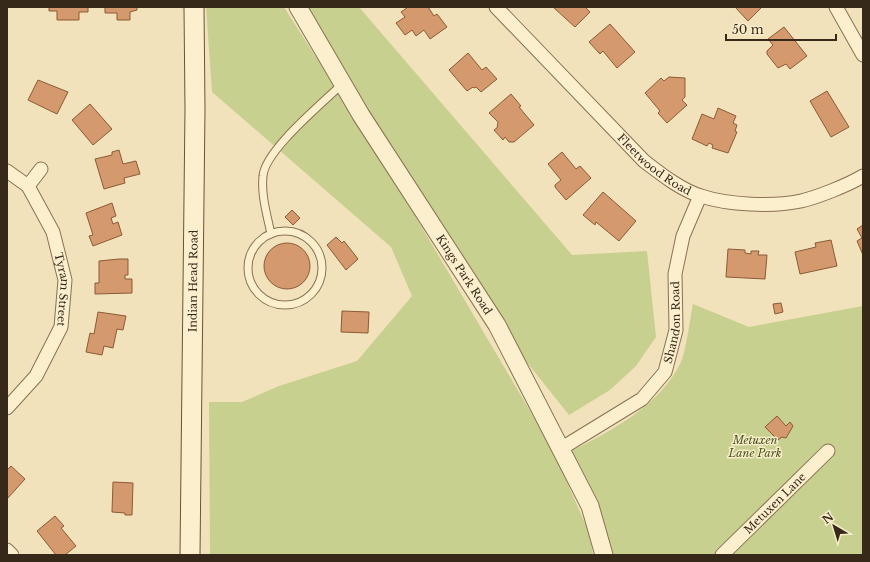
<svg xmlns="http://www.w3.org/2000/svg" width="870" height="562" viewBox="0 0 870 562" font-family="'Libre Baskerville',serif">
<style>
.green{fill:#c7d08e}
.building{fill:#d4996d;stroke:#8b5a37}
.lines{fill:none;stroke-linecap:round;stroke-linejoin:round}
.service-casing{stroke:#8a7153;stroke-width:9}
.minor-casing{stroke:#8a7153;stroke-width:15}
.tertiary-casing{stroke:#8a7153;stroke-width:19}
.secondary-casing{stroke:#6b5237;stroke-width:21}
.service{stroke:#fcefce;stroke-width:7}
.minor{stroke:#fcefce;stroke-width:13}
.tertiary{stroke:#fcefce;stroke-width:17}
.secondary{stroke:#fcefce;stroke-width:19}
.labels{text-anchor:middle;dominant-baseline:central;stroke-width:3;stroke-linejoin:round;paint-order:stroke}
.street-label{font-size:11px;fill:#37291a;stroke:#f8eccb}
.park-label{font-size:11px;font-style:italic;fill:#47561e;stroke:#f8eccb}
</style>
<rect width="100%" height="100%" fill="#f2e2bb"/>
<g class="green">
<polygon points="206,7 284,7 394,180 553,450 590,535 593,555 210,555 209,402 242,402 279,386 357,361 412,296 391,247 212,92"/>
<polygon points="298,7 359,7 572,255 647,251 656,337 636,366 610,390 569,415 497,325"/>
<path d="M693,304L749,327L863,306V555H613L600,511L572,451C612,430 659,406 680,364C686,353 690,318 693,304Z"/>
</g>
<g class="building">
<polygon points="49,7 88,7 88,12 79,12 79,20 57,20 57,11 49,11"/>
<polygon points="105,7 137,7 137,10 130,12 130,20 117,20 117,13 105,13"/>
<polygon points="408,7 428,7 434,16 437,14 447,27 430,39 424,30 416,36 412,30 405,35 396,23 405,17 401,12"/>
<polygon points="553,7 585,7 590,12 575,27"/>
<polygon points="735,7 762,7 748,21"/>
<polygon points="610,24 635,52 617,68 603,51 600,54 589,42"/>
<polygon points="784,27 807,56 790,69 786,64 778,68 767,54 767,51 773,45 768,39"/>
<polygon points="468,53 482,70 486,67 497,79 481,92 476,87 474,88 473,87 467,91 449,70"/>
<polygon points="669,77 685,78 685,97 682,100 687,105 667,123 658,113 660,111 645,93 661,78 664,81"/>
<polygon points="38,80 68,92 57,114 28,100"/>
<polygon points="827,91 849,127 831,137 810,101"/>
<polygon points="511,94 521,106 519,107 534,125 514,142 509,142 505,137 503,140 494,130 497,128 498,122 489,113"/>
<polygon points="90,104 112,129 93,145 72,120"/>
<polygon points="718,108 736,116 733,123 737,125 735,131 737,132 728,153 712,148 713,145 709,143 707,146 692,139 702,114 714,119"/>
<polygon points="119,150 123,164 136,161 140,174 124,178 125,183 104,189 95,159 112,155 112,152"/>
<polygon points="562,152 576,169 580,166 591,178 566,200 555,187 555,185 561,180 548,164"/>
<polygon points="603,192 636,221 619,241 596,222 595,225 583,215"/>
<polygon points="112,203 116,216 111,218 113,224 118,222 122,235 93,246 89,236 93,235 86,213"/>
<polygon points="292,210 300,218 293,225 285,217"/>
<polygon points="863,225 863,255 857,241 862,238 857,229"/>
<polygon points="336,237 342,243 344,241 358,259 346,270 327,245"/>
<polygon points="831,240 837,266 800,274 795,252 816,247 815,243"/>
<circle cx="287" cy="266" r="23"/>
<polygon points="728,249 745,250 745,253 751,254 751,251 759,251 758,255 767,255 765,279 726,277"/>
<polygon points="119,259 128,259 128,275 125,275 125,279 132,279 132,293 95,294 95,283 99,283 99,261"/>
<polygon points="781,303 783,312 775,314 773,304"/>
<polygon points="342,311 369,312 368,333 341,332"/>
<polygon points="98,312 126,316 123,330 117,329 113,348 104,346 102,355 86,352 90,333 94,334"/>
<polygon points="777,416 786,426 790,422 793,426 786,438 782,437 778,440 765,427"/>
<polygon points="11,466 25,479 7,499 7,470"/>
<polygon points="113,482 133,483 132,515 125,515 125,513 112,512"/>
<polygon points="55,516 64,526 61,528 76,546 65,555 56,555 37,531"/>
</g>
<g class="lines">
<g class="service-casing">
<g id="service">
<circle cx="285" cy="268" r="37"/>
<path d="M271,234C267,215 261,195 263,176C265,150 323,103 342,84"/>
</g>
</g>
<g class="minor-casing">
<g id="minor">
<path id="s1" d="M496,7L644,161C661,174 681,190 701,196C728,205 773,207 801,201C818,197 848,185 863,176"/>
<polyline points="836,7 863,55"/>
<path id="s2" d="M7,171L28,186L53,232L65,280L61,327L36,376L7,408"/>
<polyline points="28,186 41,169"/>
<path id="s3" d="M562,448L642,399L665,372L676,330L675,274L683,236L700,196"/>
<polyline points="7,550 12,555"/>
<path id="s4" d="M722,555L828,451"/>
</g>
</g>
<g class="tertiary-casing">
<g id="tertiary">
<path id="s5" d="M298,7L361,115L497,325L590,506L604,555"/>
</g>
</g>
<g class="secondary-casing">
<g id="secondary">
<path id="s6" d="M190,555L195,109L194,7"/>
</g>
</g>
<use href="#service" class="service"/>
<use href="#minor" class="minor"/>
<use href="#tertiary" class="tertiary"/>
<use href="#secondary" class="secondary"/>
</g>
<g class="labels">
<g class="street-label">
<text stroke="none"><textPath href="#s1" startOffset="224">Fleetwood Road</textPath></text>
<text stroke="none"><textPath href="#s5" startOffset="315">Kings Park Road</textPath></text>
<text stroke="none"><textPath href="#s6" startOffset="274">Indian Head Road</textPath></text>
<text stroke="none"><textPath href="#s2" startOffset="137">Tyram Street</textPath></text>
<text stroke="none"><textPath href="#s3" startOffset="180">Shandon Road</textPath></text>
<text stroke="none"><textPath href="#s4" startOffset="74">Metuxen Lane</textPath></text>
</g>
<g class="park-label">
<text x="755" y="440">Metuxen<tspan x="755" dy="13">Lane Park</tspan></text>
</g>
</g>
<rect width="870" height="562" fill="none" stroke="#37291a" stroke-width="16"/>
<g transform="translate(834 526) rotate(322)" stroke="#f8eccb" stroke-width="3" paint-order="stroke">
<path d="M0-3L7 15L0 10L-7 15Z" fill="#37291a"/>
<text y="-6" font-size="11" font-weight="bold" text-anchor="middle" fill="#37291a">N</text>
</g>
<path d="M726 34v6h110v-6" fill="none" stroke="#37291a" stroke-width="2"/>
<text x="732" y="34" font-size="12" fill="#37291a" stroke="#f8eccb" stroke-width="3" paint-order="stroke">50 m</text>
</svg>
